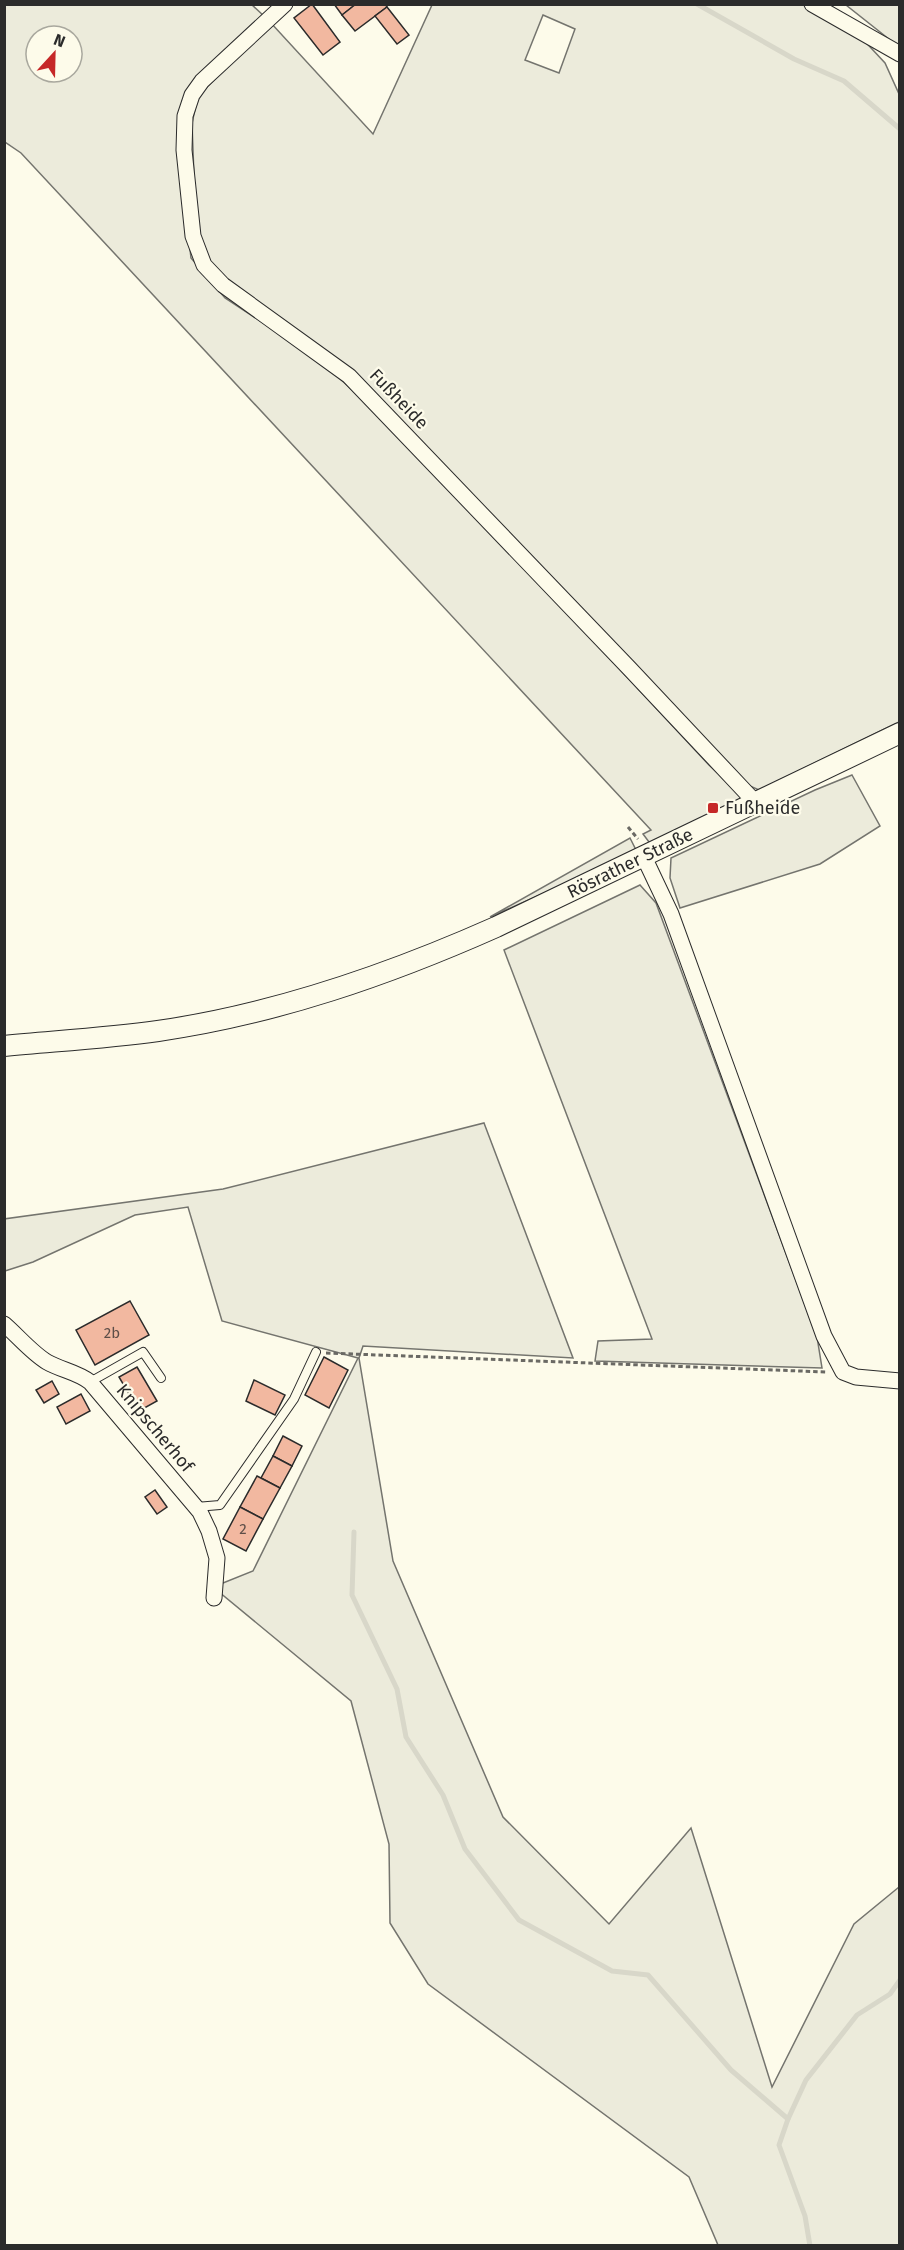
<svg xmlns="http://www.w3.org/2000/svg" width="904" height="2250" viewBox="0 0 904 2250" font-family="'Fira Sans',sans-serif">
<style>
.green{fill:#ecebdb;stroke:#74746e;stroke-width:1.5;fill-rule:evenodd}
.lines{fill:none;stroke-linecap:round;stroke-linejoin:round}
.stream{stroke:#d8d7c9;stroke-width:5}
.building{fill:#f2b8a0;stroke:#2b2b2b;stroke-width:1.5}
.service-casing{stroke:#2b2b2b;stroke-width:10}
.minor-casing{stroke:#2b2b2b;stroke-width:17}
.tertiary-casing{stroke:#2b2b2b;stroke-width:22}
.path{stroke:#6a6964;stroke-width:3;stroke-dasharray:4.5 3;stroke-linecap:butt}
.service{stroke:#fdfbea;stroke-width:8}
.minor{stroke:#fdfbea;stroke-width:15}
.tertiary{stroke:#fdfbea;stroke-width:20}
.poi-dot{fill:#c62828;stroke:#fdfbea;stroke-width:2}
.labels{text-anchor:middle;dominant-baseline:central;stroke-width:4.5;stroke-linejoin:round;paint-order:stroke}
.number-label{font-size:15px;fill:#5d4e48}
.street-label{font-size:18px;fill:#2b2b2b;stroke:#fdfbea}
.poi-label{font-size:18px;fill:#2b2b2b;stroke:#fdfbea;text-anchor:start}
</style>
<rect width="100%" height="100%" fill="#fdfbea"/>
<g class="green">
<path d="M251,4L265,17L200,75L182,101L178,142L191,258L225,298L320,360L411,445L709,765L745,799L652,846L643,834L651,830L21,153L5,142L4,5ZM36,36H72V72H36Z"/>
<path d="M432,5H831L885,63L899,94V722L759,790L743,783L352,372L214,272L196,231L192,123L198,96L271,23L373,134ZM543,15L575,29L559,73L525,60Z"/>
<polygon points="846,5 899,5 899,47"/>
<polygon points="852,775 880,826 820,864 680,908 670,878 671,858 815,790"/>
<polygon points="630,838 637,852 490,917"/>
<polygon points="640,885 656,903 817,1337 822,1368 595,1361 598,1341 652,1339 504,950"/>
<polygon points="484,1123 573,1358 363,1346 359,1358 393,1561 503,1817 609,1924 691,1828 772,2087 854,1924 899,1887 899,2245 718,2245 689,2177 428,1984 390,1923 389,1844 351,1701 213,1587 253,1571 358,1358 222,1321 188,1207 135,1215 33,1262 5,1271 4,1219 223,1189"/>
</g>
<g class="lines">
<g class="stream">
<polyline points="697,4 794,59 844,81 900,129"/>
<polyline points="354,1532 352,1595 397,1689 406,1737 443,1795 465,1849 519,1920 612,1971 648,1975 731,2070 788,2119 779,2145 805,2216 810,2246"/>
<polyline points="788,2119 806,2080 857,2015 890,1994 900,1980"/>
</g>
</g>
<g class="building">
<polygon points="312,4 340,42 323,55 294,18"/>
<polygon points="334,4 356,4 342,15"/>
<polygon points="356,4 385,4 387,7 355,31 342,15"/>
<polygon points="387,7 409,35 397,44 375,16"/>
<polygon points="130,1301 149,1335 95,1365 76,1330"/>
<polygon points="324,1357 348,1370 329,1408 305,1395"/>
<polygon points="137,1367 157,1401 139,1411 119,1377"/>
<polygon points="254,1380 285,1395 275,1415 246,1401"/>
<polygon points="52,1381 59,1394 44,1403 36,1390"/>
<polygon points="81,1394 90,1411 66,1424 57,1407"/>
<polygon points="283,1436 302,1446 292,1466 273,1456"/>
<polygon points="273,1456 292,1466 280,1488 261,1478"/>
<polygon points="257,1476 280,1488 263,1519 240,1507"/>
<polygon points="155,1490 167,1507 157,1514 145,1497"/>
<polygon points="240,1507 263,1519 246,1551 223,1539"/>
</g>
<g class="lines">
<g class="service-casing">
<g id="service">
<polyline points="90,1382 143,1352 161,1378"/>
<polyline points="196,1507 220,1505 294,1399 316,1352"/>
</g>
</g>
<g class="minor-casing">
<g id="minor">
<polyline points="285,4 202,81 192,95 185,116 184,150 193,236 204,265 223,285 349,376 629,668 756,803"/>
<polyline points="812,4 900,54"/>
<polyline points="644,857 671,914 824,1336 843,1372 856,1377 900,1381"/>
<path d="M4,1324C18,1336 32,1353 47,1362C61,1370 77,1372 90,1382L200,1512L209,1531L217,1558L214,1598"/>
</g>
</g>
<g class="tertiary-casing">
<path id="tertiary" d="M4,1046C56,1041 107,1038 158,1031C276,1014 388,975 496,927L900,733"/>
</g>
<g class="path">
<polyline points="628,827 638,839"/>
<polyline points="326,1353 826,1372"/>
</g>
<use href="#service" class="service"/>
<use href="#minor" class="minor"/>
<use href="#tertiary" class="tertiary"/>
</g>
<rect class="poi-dot" x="707" y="802" width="12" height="12" rx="3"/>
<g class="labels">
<g class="number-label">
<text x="112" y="1333">2b</text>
<text x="243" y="1529">2</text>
</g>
<g class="street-label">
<text transform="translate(399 399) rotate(46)">Fußheide</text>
<text transform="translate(630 863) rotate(-26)">Rösrather Straße</text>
<text transform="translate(155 1428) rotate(50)">Knipscherhof</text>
</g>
<g class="poi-label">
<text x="725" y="808">Fußheide</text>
</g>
</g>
<rect width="904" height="2250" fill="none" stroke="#2b2b2b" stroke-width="12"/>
<g transform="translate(54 54) rotate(22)"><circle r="28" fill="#fdfbea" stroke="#a9a89e" stroke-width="1.5"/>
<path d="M0-4.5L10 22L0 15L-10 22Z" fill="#c62828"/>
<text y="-9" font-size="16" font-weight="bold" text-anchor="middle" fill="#2b2b2b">N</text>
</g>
</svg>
